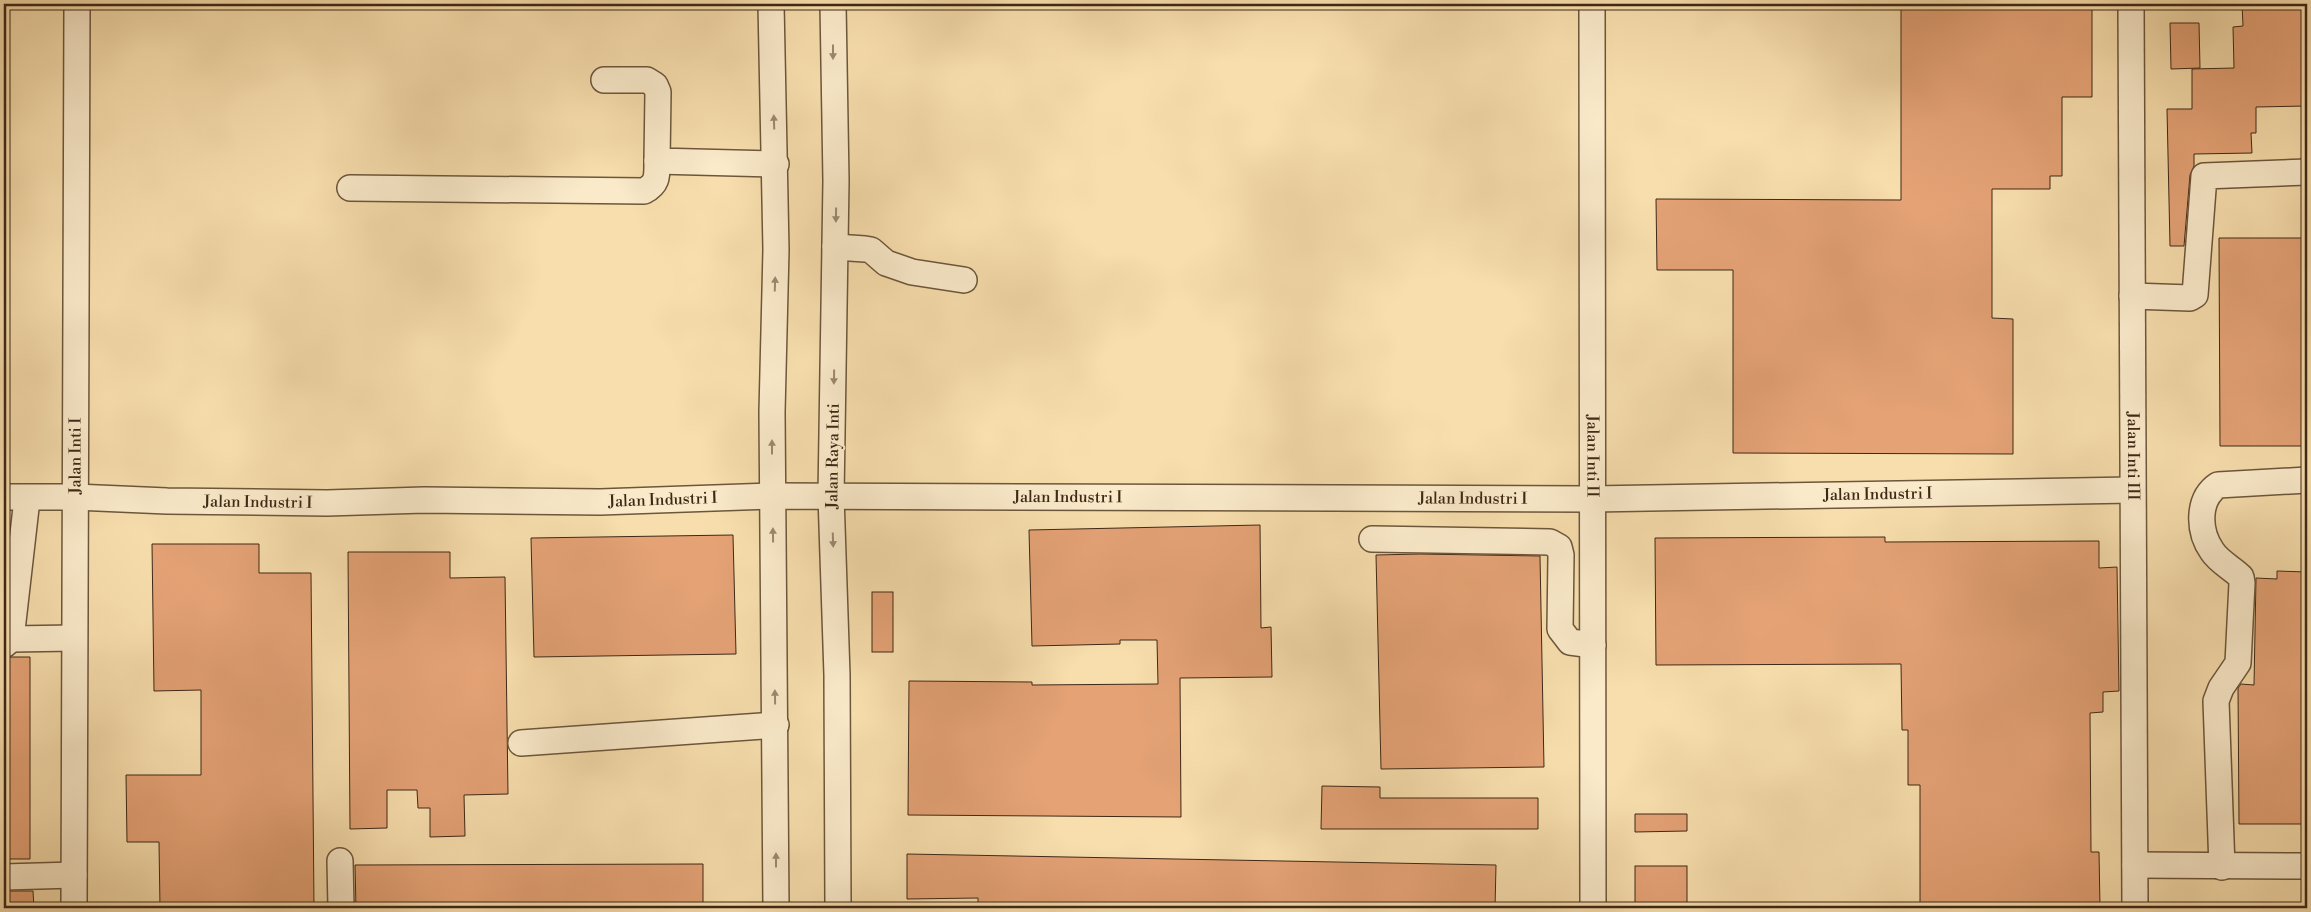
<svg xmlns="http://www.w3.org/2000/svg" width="2311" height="912" viewBox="0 0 2311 912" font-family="'Libre Bodoni',serif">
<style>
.building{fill:#e4a275;stroke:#3e2816}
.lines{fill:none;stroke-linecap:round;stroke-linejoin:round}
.minor-casing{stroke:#6c563c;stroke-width:28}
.minor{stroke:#faeaca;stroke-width:25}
.oneway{fill:#9c8970}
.labels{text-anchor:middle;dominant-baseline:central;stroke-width:4;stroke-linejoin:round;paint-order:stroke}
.street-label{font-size:16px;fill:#3e2816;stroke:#faeaca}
</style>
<rect width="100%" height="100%" fill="#f8dead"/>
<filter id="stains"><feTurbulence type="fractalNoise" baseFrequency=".004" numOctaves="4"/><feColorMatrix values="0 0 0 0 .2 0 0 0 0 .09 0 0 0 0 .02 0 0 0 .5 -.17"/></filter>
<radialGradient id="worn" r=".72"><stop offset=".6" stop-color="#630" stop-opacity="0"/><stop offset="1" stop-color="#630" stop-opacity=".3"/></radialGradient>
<g class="building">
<polygon points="1901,4 1975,4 1975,8 2018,8 2018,4 2034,4 2034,8 2092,8 2092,97 2062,97 2062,176 2050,176 2050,189 1992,189 1992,318 2013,319 2013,454 1733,453 1733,270 1657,270 1656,199 1901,200"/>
<polygon points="2242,4 2307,4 2307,106 2256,107 2256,133 2251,133 2252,153 2194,154 2194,166 2190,175 2184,246 2170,246 2167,109 2192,109 2192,69 2234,68 2233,27 2243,26"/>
<polygon points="2170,23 2199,23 2200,68 2171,69"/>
<polygon points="2219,238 2307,238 2307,446 2220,446"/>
<polygon points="1260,525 1261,628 1271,627 1272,677 1180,678 1181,817 908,815 909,681 1032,682 1032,685 1158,684 1157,640 1120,640 1120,644 1032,646 1029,530"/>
<polygon points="733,535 736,654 534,657 531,538"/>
<polygon points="1885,537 1885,542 2099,541 2099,568 2117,567 2119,691 2103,692 2103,712 2090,713 2091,852 2099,852 2100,908 1920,908 1920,785 1908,785 1908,730 1902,730 1901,664 1656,665 1655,538"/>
<polygon points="152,544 259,544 259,573 311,573 314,908 160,908 159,842 127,842 126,775 201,775 201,690 154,691"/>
<polygon points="348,552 450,552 450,578 505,577 508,794 464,795 465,836 430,837 430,808 418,808 417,790 387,790 387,828 350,829"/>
<polygon points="1420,554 1540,556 1544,767 1381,769 1376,555"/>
<polygon points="2277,571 2307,572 2307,824 2239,824 2238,688 2241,684 2254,685 2256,578 2277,579"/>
<rect x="872" y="592" width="21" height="60"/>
<polygon points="11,657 30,657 30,859 4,859 4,659"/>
<polygon points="1322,786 1380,787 1380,798 1538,798 1538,829 1321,829"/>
<polygon points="1635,814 1687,814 1687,831 1635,832"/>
<polygon points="907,854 1496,865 1495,908 978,908 978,898 907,899"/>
<polygon points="703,864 703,908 356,908 355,865"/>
<rect x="1635" y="866" width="52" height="42"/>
<polygon points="4,891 33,891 34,908 4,908"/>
</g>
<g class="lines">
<g class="minor-casing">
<g id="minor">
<polyline points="771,4 776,250 772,412 776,908"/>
<polyline points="833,4 836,181 831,496 837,675 838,908"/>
<path id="s1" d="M1592,4L1593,908"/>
<path id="s2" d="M2131,4L2135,908"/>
<polyline points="604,80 647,80 655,85 658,92 657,161 776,164"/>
<path d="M350,188L644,191C658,184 657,176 657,161"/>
<polyline points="835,247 865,249 871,250 886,263 912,272 964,280"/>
<polyline points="2132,296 2190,298 2195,295 2204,176 2307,172"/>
<path id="s3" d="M4,497H75L167,501L327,503L424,500L600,502L772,496L1592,499L2132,490"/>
<polyline points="1372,539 1550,542 1559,547 1561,555 1560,629 1570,642 1593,645"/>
<polyline points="11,639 74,638"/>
<polyline points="4,645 11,639 27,499"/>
<polyline points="521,743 776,725"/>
<polyline points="340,861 341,908"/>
<polyline points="2135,865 2307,866"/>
<path d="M2222,867L2216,701L2221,688L2238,663L2242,583L2241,577C2232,568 2219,562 2212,551C2198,531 2197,499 2218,485L2307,480"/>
<polyline points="4,877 74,875"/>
<path id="s4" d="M74,908L77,4"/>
</g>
</g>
<use href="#minor" class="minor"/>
</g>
<defs><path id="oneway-solid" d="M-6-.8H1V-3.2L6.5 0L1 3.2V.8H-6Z" transform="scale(1.25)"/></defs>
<g class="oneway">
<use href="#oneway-solid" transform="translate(833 52) rotate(90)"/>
<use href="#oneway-solid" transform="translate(774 122) rotate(-92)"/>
<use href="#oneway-solid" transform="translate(836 215) rotate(91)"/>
<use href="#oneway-solid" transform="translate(775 284) rotate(-88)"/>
<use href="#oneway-solid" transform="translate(834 377) rotate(91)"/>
<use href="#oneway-solid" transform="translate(772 447) rotate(-90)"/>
<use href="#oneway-solid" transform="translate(773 535) rotate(-91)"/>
<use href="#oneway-solid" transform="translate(833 540) rotate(88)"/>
<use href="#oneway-solid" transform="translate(775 697) rotate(-91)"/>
<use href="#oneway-solid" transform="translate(776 860) rotate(-90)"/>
</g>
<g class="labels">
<g class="street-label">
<text stroke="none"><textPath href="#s4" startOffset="452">Jalan Inti I</textPath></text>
<text transform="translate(833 456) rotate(-89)">Jalan Raya Inti</text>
<text stroke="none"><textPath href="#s1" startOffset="452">Jalan Inti II</textPath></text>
<text stroke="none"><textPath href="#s2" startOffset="452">Jalan Inti III</textPath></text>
<text stroke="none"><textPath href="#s3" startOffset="1874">Jalan Industri I</textPath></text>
<text stroke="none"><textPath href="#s3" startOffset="1064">Jalan Industri I</textPath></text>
<text stroke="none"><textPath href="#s3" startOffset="1469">Jalan Industri I</textPath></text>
<text stroke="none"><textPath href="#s3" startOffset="659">Jalan Industri I</textPath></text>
<text stroke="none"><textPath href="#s3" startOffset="254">Jalan Industri I</textPath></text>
</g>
</g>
<rect width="2311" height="912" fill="none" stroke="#f8dead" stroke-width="20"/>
<rect x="5" y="5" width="2301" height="902" fill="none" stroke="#3e2816" stroke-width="2.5"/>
<rect x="10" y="10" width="2291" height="892" fill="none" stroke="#3e2816"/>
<rect width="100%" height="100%" filter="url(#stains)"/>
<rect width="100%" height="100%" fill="url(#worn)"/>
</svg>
